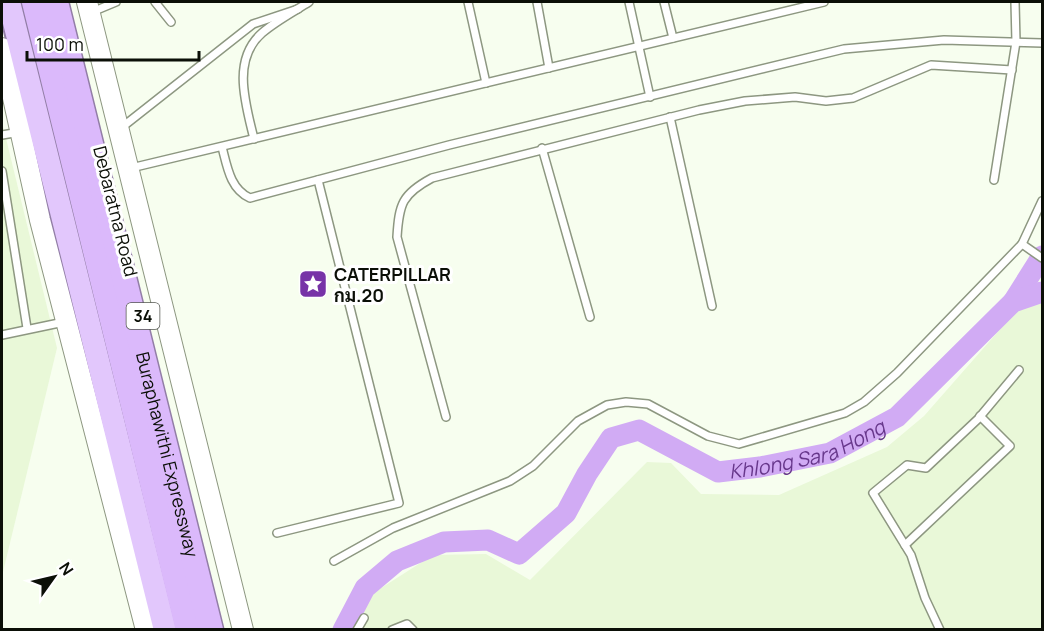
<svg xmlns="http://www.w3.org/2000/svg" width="1044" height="631" viewBox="0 0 1044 631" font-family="Manrope,Sarabun,sans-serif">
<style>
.built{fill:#e9f8d8}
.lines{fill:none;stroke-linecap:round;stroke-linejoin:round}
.river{stroke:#d1abf4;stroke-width:21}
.service-casing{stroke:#8d9781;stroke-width:10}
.secondary-casing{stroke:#8d9781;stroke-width:22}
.trunk-casing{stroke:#927ea6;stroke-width:26}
.motorway-casing{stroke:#927ea6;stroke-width:27}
.service{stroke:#fff;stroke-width:7}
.secondary{stroke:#fff;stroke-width:20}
.trunk{stroke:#e2c7fc;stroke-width:22}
.motorway{stroke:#dbb9fb;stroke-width:24}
.labels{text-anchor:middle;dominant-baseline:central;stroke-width:6;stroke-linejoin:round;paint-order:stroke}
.shield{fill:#fff;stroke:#545751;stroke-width:1.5}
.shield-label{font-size:16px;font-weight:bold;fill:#0b0f07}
.street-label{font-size:18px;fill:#0b0f07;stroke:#fff}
.poi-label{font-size:18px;font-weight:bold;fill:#0b0f07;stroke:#fff;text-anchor:start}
.water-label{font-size:20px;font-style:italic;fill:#67378b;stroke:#fff}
</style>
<rect width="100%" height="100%" fill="#f7feef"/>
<g class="built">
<polygon points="2,122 57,348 3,572 2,572"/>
<polygon points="1042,301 1042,629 350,630 367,597 433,555 486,554 530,580 647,462 671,463 701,494 779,495 887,447 924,416 1017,310"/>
</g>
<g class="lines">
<g class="river">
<polyline points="1013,302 1042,256"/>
<path id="s1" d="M343,630L365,588L397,561L444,542L488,540L519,554L566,513L587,474L611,438L639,430L718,472L760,467L830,453L897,417L1013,302L1042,292"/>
</g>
<g class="service-casing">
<g id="service">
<polyline points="155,2 171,22"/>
<polyline points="468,2 486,83"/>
<polyline points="537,2 549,68"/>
<polyline points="629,2 650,97"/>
<polyline points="664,2 673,38"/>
<polyline points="92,12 116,2"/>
<polyline points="670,117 712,306"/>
<polyline points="121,128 253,24 298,9"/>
<polyline points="2,135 20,132"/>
<path d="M254,139C246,105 231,60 262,33C276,21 293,12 309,2"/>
<path d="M222,147C227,166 230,189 250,198L449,145L844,49L944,40L1042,43"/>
<polyline points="542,148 590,317"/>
<polyline points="131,168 824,2"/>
<polyline points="2,171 27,328"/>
<polyline points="994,180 1016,42 1015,2"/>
<polyline points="1022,244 1042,258"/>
<polyline points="2,335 64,322"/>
<path d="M446,417L397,237C399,204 402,194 432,178L699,110L745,101L795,97L826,101L853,98L931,65L1012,70"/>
<polyline points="277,533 399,503 318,180"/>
<polyline points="905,545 1010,446 980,416"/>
<polyline points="334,561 393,528 510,481 533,466 578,421 607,405 626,402 648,404 708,436 739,444 845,413 864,402 897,373 1022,244 1042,201"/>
<polyline points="357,630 364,618"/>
<polyline points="392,630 407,624 413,630"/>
<polyline points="940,630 925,598 911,555 873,493 907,465 926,468 978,419 1019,370"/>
</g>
</g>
<g class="secondary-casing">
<g id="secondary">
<polyline points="87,2 243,630"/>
<polyline points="2,48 40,220 146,630"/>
</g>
</g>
<g class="trunk-casing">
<polyline id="trunk" points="9,2 165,630"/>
</g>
<g class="motorway-casing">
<g id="motorway">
<polyline points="34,2 188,630"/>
<path id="s2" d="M56,2L211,630"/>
</g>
</g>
<use href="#service" class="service"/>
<use href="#secondary" class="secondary"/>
<use href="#trunk" class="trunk"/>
<use href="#motorway" class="motorway"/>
</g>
<defs>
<g id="sight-square" transform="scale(1.5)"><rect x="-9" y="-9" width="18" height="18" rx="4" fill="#7733a7" stroke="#fff"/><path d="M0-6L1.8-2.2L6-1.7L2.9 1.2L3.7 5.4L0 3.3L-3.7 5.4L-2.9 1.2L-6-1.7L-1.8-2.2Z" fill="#fff"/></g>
</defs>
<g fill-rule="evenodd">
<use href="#sight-square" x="313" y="284"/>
</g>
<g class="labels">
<rect class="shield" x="126.5" y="303" width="33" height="26" rx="4.5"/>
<g class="shield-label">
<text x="143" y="316">34</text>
</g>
<g class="street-label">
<text transform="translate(116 211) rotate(76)">Debaratna Road</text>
<text stroke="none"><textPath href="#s2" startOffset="466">Buraphawithi Expressway</textPath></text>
</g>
<g class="poi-label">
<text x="334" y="274">CATERPILLAR<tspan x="334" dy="21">กม.20</tspan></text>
</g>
<g class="water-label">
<text stroke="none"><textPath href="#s1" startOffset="579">Khlong Sara Hong</textPath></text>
</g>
</g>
<rect width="1044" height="631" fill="none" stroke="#0b0f07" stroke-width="6"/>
<g transform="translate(54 577) rotate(56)" stroke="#ffffff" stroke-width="4.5" paint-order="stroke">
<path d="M0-4.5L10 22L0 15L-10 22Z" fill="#0b0f07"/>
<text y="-9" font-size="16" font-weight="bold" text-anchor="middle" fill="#0b0f07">N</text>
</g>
<path d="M27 51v9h172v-9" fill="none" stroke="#0b0f07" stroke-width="3"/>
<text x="36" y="51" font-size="18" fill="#0b0f07" stroke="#ffffff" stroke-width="4.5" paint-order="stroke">100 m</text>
</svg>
